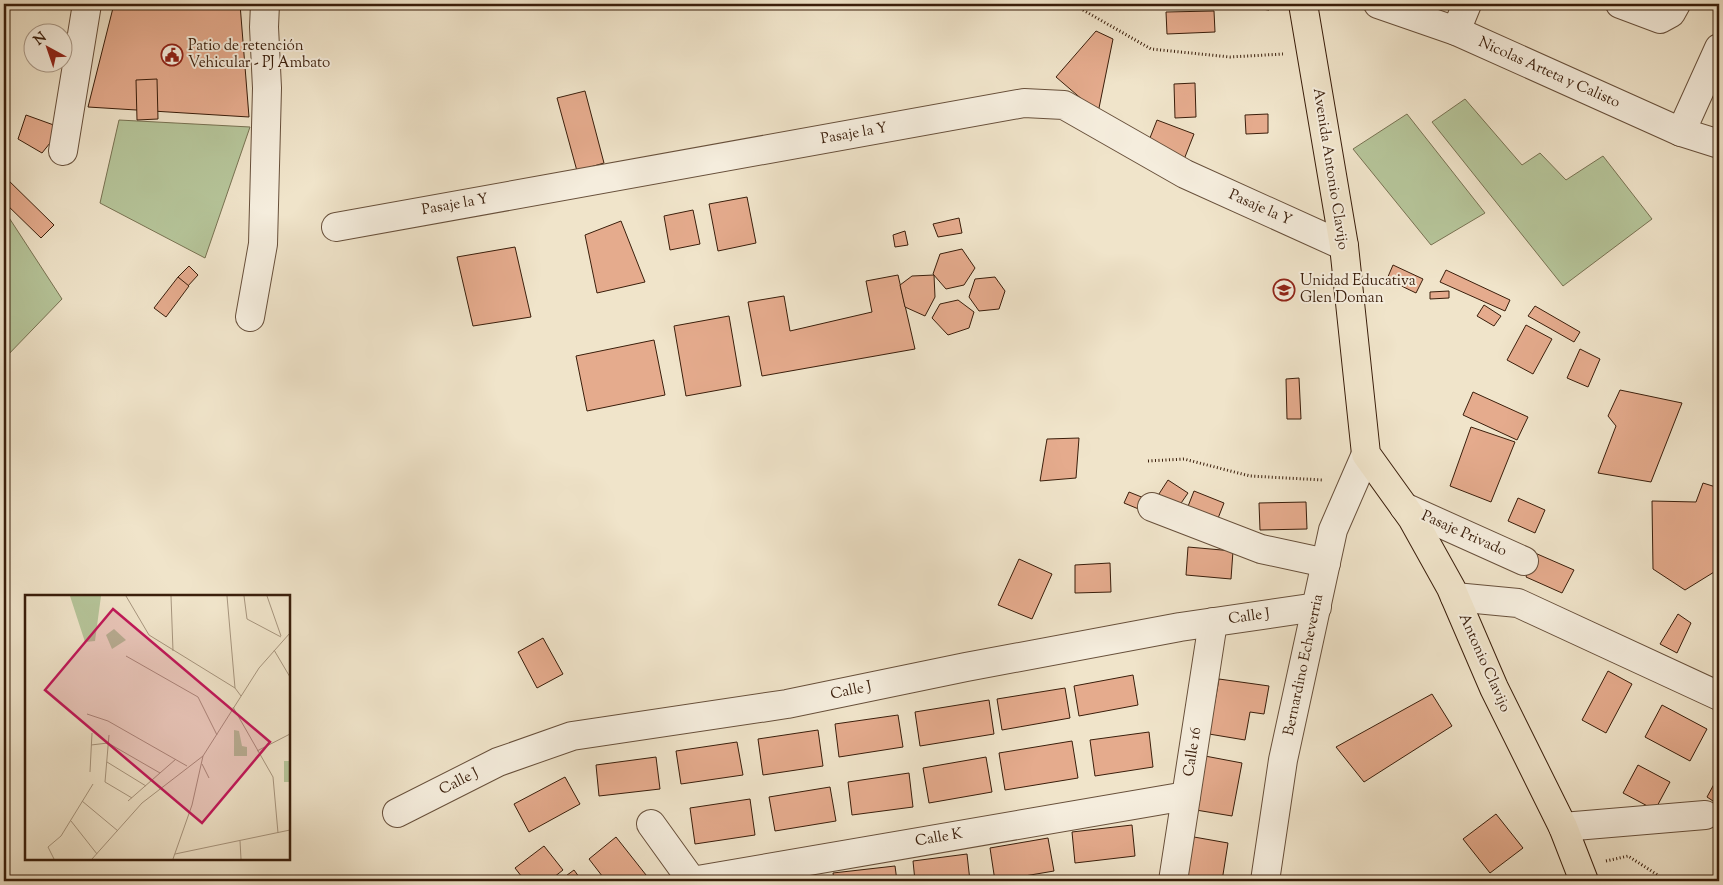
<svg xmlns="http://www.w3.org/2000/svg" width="1723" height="885" viewBox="0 0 1723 885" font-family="'Sorts Mill Goudy',serif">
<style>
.green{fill:#b6c59a;stroke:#787252}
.building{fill:#e5ab8d;stroke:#3a1e0b}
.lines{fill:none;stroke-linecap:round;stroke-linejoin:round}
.minor-casing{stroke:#68503b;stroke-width:30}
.major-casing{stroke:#3a1e0b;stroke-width:30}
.path{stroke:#3a1e0b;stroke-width:3;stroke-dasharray:1 2.5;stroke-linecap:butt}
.minor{stroke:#f5eddd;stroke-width:28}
.major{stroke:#f0e4ca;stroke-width:28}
.labels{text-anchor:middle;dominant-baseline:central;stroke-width:4;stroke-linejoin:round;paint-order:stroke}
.poi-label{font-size:15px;fill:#3a1e0b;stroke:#f5eddd;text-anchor:start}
.street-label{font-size:15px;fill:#3a1e0b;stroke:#f5eddd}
.inset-road{fill:none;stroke:#a7957e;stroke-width:1}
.view{fill:#c2185b;fill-opacity:0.15;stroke:#c2185b;stroke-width:2.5}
.inset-edge{fill:none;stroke:#3a1e0b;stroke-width:2.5}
</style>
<rect width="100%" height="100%" fill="#f0e4ca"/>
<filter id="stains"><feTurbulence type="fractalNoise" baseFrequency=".004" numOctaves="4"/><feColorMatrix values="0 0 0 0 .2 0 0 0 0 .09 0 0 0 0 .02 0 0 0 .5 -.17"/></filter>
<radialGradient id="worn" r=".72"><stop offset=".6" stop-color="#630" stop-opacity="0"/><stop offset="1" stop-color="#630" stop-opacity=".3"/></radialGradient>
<g class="green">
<polygon points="1465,99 1522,165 1540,153 1566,180 1603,156 1652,219 1563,286 1432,122"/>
<polygon points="1407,114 1485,213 1431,245 1353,149"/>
<polygon points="119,120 250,127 205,258 100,203"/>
<polygon points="4,210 62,299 4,359"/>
</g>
<g class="building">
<polygon points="114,4 240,4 249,117 88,107"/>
<polygon points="1224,4 1268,4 1269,10"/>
<polygon points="1214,11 1215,32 1167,34 1166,12"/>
<polygon points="1096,31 1113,39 1098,113 1056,77"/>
<polygon points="157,79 158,119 137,120 136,80"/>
<polygon points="1195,83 1196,117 1175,118 1174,84"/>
<polygon points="585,91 604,163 577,171 557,98"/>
<polygon points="1268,114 1268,133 1246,134 1245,115"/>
<polygon points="26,115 62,128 42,153 18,139"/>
<polygon points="1157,120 1194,134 1183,162 1146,148"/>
<polygon points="4,176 54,225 41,238 4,202"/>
<polygon points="747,197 756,243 718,251 709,204"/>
<polygon points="693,210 700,244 670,250 664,216"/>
<polygon points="959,218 962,233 938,237 933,224"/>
<polygon points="621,221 645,282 597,293 585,235"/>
<polygon points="905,231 908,245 895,247 893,235"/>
<polygon points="515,247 531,317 473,326 457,257"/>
<polygon points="962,249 975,268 964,285 946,289 933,274 940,254"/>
<polygon points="1393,265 1423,279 1416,293 1387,279"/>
<polygon points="189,266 198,275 187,287 178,277"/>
<polygon points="1446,270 1510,300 1505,311 1440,282"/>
<polygon points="898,275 915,349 762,376 748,302 784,296 790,331 872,312 866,281"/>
<polygon points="934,275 935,297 925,316 905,307 900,285 912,276"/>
<polygon points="178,277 189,286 166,317 154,308"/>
<polygon points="995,277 1005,291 999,309 979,311 969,297 975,279"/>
<polygon points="1449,291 1449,298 1430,299 1430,292"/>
<polygon points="958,300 974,312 969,328 948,335 932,318 940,304"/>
<polygon points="1484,305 1501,316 1494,326 1477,316"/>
<polygon points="1535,306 1580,332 1574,342 1528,316"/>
<polygon points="729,316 741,386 686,396 674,326"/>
<polygon points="1526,325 1552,339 1533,374 1507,360"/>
<polygon points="654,340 665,395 587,411 576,356"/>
<polygon points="1580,349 1600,359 1588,387 1567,378"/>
<polygon points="1299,378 1301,419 1287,419 1286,379"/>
<polygon points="1620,390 1682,403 1651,482 1598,473 1616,426 1608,416"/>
<polygon points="1473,392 1528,417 1517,440 1463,415"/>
<polygon points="1471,427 1515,442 1491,502 1450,486"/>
<polygon points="1079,438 1076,478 1040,481 1047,439"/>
<polygon points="1168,480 1188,493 1177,509 1157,497"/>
<polygon points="1703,483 1719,488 1719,569 1685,590 1653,569 1652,501 1696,502"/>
<polygon points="1194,491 1224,503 1215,526 1185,514"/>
<polygon points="1129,492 1144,498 1141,510 1124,503"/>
<polygon points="1518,498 1545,510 1535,533 1508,521"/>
<polygon points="1306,502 1307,529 1260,530 1259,503"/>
<polygon points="1188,547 1233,551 1231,579 1186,575"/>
<polygon points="1535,553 1574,570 1562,593 1526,577"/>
<polygon points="1019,559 1052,574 1032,619 998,605"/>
<polygon points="1110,563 1111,592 1075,593 1075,565"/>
<polygon points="1678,614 1691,623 1677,653 1660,644"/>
<polygon points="543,638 563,674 537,688 518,652"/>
<polygon points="1608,671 1632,684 1606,733 1582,720"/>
<polygon points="1133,675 1138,705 1079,716 1074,686"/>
<polygon points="1219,679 1269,686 1264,714 1250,712 1245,740 1209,734"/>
<polygon points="1065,688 1070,718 1002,730 997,699"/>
<polygon points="1432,694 1452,726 1364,782 1336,747"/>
<polygon points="989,700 994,734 920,746 915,712"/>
<polygon points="1662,705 1707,729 1690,761 1645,737"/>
<polygon points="898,715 903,747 839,757 835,724"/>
<polygon points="818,730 823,766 763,775 758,739"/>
<polygon points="1149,732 1153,767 1095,776 1090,740"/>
<polygon points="1072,741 1078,778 1005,790 999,753"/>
<polygon points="737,742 743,775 681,784 676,751"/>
<polygon points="1205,756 1242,763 1232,816 1196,810"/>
<polygon points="656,757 660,789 599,796 596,765"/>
<polygon points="986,757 992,792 929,803 923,768"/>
<polygon points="1638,765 1670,782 1655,810 1623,793"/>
<polygon points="909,773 913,807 852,815 848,782"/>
<polygon points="1719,775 1719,805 1707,797"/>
<polygon points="565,777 580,804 529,832 514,804"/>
<polygon points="830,787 836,821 775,831 769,797"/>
<polygon points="750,799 755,835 695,844 690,808"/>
<polygon points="1496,814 1523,848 1490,873 1463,839"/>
<polygon points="1132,825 1135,856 1075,863 1072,832"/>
<polygon points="616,837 650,880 648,881 606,881 589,859"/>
<polygon points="1194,837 1228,843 1222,881 1186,881"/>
<polygon points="1048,838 1054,871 995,881 990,848"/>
<polygon points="544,846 563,870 549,881 525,881 515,868"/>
<polygon points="967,854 970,881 915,881 913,861"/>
<polygon points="895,866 897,881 834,881 833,873"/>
<polygon points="574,870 582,881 559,881"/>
</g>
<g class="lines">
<g class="minor-casing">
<g id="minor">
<polyline points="1378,4 1456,31 1681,132 1719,144"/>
<polyline points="1620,4 1660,19 1671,13 1676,4"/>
<polyline points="1456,31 1467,4"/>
<polyline points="1681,132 1719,48"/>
<polyline points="63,151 87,4"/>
<polyline points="336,227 1024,103 1064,105 1185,174 1344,246"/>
<polyline points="250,317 263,244 267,88 264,27 265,4"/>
<polyline points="1152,507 1261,549 1326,563"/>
<polyline points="1404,507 1524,561"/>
<polyline points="1455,597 1518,603 1719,696"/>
<polyline points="397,813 498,762 572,736 787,704 966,667 1180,627 1317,607"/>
<polyline points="651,824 692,881"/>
<polyline points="1563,827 1705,815"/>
<polyline points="692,881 1186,796"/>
<polyline points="1173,881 1213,622"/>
<polyline points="1265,881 1283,760 1333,530 1366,454"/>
</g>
</g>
<g class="major-casing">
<polyline id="major" points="1303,4 1344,246 1366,454 1412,518 1451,588 1494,688 1563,827 1584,881"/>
</g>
<g class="path">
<polyline points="1083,10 1151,49 1230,57 1283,54"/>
<polyline points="1148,461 1184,459 1250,476 1323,480"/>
<polyline points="1606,861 1628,856 1667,881"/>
</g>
<use href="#minor" class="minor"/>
<use href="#major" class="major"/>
</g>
<defs>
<g id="civic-ring" transform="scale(1.125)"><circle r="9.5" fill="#f5eddd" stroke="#8f2418" stroke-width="1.5"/><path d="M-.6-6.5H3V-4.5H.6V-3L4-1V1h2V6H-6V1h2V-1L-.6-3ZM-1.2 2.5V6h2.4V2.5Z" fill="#8f2418"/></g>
<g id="school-ring" transform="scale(1.125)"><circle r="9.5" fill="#f5eddd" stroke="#8f2418" stroke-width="1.5"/><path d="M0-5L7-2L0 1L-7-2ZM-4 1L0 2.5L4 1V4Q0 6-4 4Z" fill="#8f2418"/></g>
</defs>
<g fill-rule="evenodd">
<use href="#civic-ring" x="172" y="55"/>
<use href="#school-ring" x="1284" y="290"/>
</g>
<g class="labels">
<g class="poi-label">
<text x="188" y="46">Patio de retención<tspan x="188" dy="17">Vehicular - PJ Ambato</tspan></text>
<text x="1300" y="281">Unidad Educativa<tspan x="1300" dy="17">Glen Doman</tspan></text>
</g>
<g class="street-label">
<text transform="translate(1549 73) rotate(24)">Nicolas Arteta y Calisto</text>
<text transform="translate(854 134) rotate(-10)">Pasaje la Y</text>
<text transform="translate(1330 169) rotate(81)">Avenida Antonio Clavijo</text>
<text transform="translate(455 205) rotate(-10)">Pasaje la Y</text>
<text transform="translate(1260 208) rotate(24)">Pasaje la Y</text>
<text transform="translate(1464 534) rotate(24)">Pasaje Privado</text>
<text transform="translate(1249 617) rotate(-8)">Calle J</text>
<text transform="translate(1484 663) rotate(66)">Antonio Clavijo</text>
<text transform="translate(1304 665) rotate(-78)">Bernardino Echeverria</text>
<text transform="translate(851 691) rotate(-12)">Calle J</text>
<text transform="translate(1193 752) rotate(-81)">Calle 16</text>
<text transform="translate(459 782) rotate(-27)">Calle J</text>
<text transform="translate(939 838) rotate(-10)">Calle K</text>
</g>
</g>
<g transform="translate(25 595)">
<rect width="265" height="265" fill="#f0e4ca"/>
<path d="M45,1H76L70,46L60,47ZM89,34L101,45L87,54L81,40ZM209,135L214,136L217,151L222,152V161H209ZM259,166H265V187H259Z" fill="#b6c59a"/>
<path class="inset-road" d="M101,1L124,40L210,93L216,101M146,1L148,56M202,1L210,93M219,1L222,24L256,42M242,1L256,41M249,55L265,82M101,61L173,102L192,140M208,112L248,182L253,238M62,119L83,126L162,171M84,140L80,187L107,203M66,150L83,148L135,178M232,156L265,139M82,167L121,191M177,169L184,183M65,177L67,138M57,206L93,236M103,206L151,164M46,226L72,259M215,246L216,264M150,259L265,235M29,264L23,252L36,241L68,189M67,264L117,208L178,161M148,264L167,210L178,161L234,73L265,38"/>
<path class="view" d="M88,14L245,147L177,228L20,95Z"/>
<rect width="265" height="265" class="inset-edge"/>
</g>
<rect width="1723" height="885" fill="none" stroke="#f0e4ca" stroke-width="20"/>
<rect x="5" y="5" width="1713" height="875" fill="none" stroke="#3a1e0b" stroke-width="2.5"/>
<rect x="10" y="10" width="1703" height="865" fill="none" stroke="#3a1e0b"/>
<g transform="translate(48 48) rotate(320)"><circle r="24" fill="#f5eddd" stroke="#aa9a89"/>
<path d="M0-4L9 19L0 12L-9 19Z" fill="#8f2418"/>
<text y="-8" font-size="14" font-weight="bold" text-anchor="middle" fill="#3a1e0b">N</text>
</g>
<rect width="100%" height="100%" filter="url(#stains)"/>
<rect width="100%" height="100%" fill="url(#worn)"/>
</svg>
